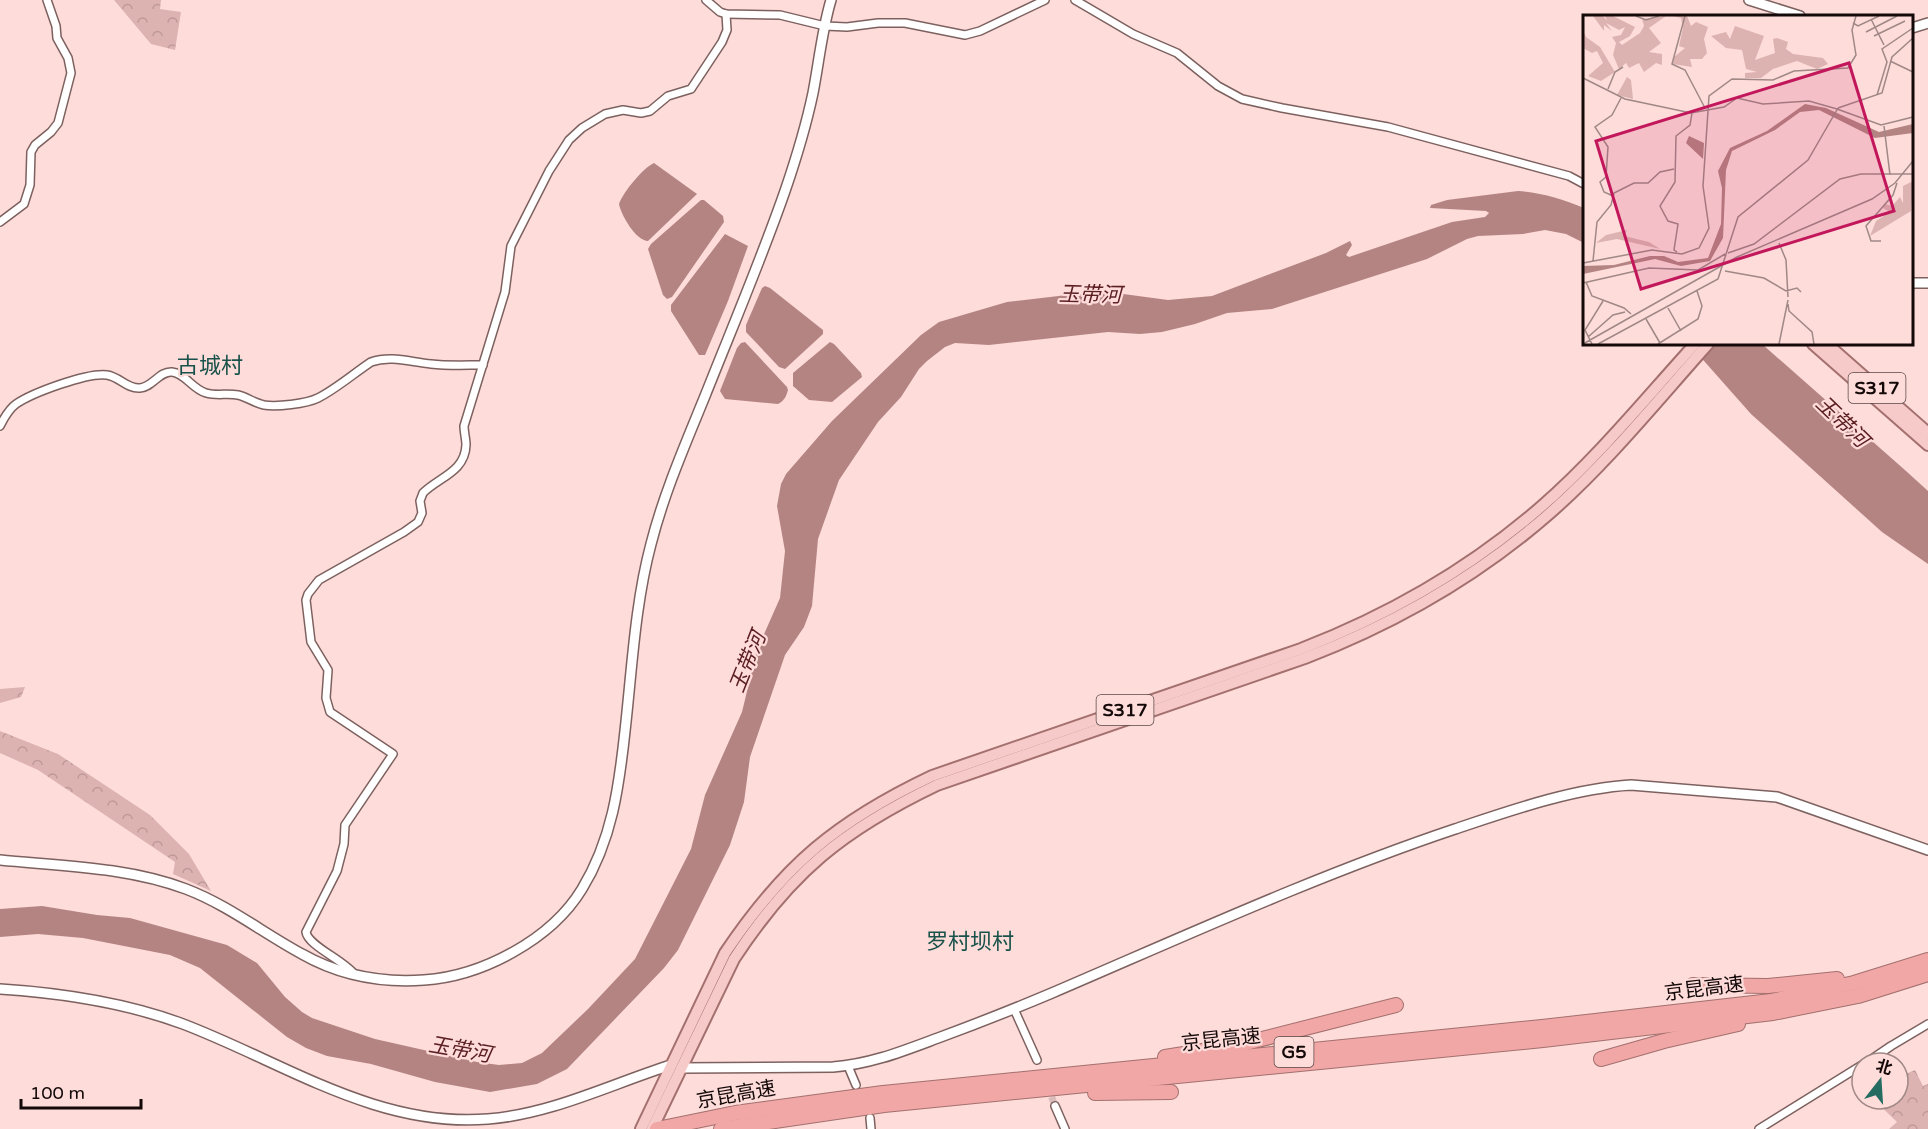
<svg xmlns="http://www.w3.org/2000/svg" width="1928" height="1129" viewBox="0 0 1928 1129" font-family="'Varela Round','Noto Sans SC',sans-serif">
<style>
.forest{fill:url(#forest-crowns)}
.water{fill:#b48482}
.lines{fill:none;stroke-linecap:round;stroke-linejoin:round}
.minor-tunnel{stroke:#dabcbb;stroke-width:7;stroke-dasharray:7 3.5;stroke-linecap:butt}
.minor-casing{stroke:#7d615f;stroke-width:10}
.tertiary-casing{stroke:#7d615f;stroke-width:12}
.primary-casing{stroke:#a3706e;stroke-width:14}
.motorway-casing{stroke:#a3706e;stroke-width:16}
.minor{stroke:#fff;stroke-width:7}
.tertiary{stroke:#fff;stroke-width:9}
.primary{stroke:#f6cac9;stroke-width:10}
.motorway{stroke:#f0a7a5;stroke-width:14}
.labels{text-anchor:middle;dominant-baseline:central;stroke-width:4.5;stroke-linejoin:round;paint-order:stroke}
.shield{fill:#fddcda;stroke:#5a4848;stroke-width:1.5}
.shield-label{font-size:18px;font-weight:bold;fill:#140909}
.street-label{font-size:20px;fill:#140909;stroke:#fddcda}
.water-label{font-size:21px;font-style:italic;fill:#5d2022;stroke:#fddcda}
.quarter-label{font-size:22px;fill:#19524b;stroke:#fddcda}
.inset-road{fill:none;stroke:#a08886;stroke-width:1.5}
.view{fill:#c2185b;fill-opacity:0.15;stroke:#c2185b;stroke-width:3}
.inset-edge{fill:none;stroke:#140909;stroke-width:3}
</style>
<defs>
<pattern id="forest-crowns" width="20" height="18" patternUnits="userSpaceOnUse" patternTransform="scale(1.5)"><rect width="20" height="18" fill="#ddb3b1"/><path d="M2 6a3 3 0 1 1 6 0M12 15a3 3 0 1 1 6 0" fill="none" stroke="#bd9997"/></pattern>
</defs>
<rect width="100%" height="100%" fill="#fddcda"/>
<g class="forest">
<polygon points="114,0 161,0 160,9 181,12 175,50 151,44"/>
<polygon points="25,687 21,697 0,703 0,689"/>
<polygon points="0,731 58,754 150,815 189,854 211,891 173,874 175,862 38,770 0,753"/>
<polygon points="1915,1070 1923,1086 1928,1084 1928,1129 1889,1129 1897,1122 1873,1099 1898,1099 1898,1078"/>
</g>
<g class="water">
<path d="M654,163L697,194L648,241C636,241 621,215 619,204C623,192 643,168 654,163Z"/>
<path d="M1518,191C1542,193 1562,199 1584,208V243L1566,234L1545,230L1523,234L1478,236L1467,239L1427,259L1272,309L1227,313L1195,324L1162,332L1140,334L1108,332L989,345L955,343L945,347L927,361L919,369L901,397L878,422L839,480L818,539L812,606L804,627L785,655L750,757L744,802L730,845L678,950L664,968L567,1069L537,1084L490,1092L435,1082L371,1064L327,1056L306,1048L287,1037L200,968L170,955L83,938L38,934L0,937V909L42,906L97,915L130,918L227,945L257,963L285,997L302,1012L312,1018L375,1039L477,1062L499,1065L522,1063L542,1053L588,1009L635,959L691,849L705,795L742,712L757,650L780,598L785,551L777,506L781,484L786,474L832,421L921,335L939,322L1007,302L1101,291L1168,300L1212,296L1326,253L1350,241L1352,245L1346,255L1349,257L1452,222L1485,217L1489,213L1486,211L1430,208L1431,205L1447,200Z"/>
<polygon points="701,200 704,200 723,216 724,222 672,297 667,299 663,295 648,249 651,244"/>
<polygon points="725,234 748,246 728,301 705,355 699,355 671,311 671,305"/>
<polygon points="765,286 770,288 823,330 823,334 785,369 779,367 746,332 746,325 762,288"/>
<path d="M745,342L787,387L788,390C786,397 784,401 778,404L725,399L720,391L737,348L741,343Z"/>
<polygon points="830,342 834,344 861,373 862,377 832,402 809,400 793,386 793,373"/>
<polygon points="1689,344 1762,344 1906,471 1928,491 1928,564 1882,532 1751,414"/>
</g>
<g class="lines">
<polyline class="minor-tunnel" points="1048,1087 1055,1106"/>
<g class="minor-casing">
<g id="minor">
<polyline points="706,0 720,12 726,14 780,15 825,26 847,27 878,23 905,23 965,35 980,31 1045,0"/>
<polyline points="1075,0 1133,34 1177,53 1218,86 1242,99 1282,108 1388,127 1569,176 1584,184"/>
<polyline points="0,222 24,204 30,185 31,152 35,145 51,132 58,123 71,73 68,58 57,38 56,26 47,0"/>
<path d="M0,426C4,418 9,409 16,404C32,393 88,372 107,375C120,377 127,389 140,388C153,387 159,371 172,372C185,373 192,389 206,393C217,396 227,393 238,395C247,397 254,403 264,405C276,407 306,404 318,398C336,389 353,374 371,362C391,355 410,362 431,364C448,366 466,365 483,365"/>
<path d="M355,975C344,960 308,946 306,932L337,871L344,844L345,825L393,754L330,712L326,698L328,670L311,642L306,600L308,594L319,580L404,532L418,522L422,513L420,501L423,493C439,477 465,472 466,445C466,439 464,432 464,426L505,292L511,246L549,171L569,140L582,128L605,114L623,110L641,113L650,111L668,96L691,89L722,42L727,30L726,14"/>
<polyline points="1014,1009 1037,1060"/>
<polyline points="1866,1063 1891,1046 1928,1024"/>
<polyline points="848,1066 856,1085"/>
<polyline points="1055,1106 1065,1129"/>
<polyline points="870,1118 871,1129"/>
<polyline points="1759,1129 1862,1065"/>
</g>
</g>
<g class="tertiary-casing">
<g id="tertiary">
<polyline points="1749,0 1800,16"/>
<polyline points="1912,28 1928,23"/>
<polyline points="1912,283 1928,283"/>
<path d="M0,860C62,866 128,867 186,889C228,905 263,933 302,954C339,975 382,983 424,980C482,976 551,940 582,889C612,840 619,787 625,731C632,669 635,604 651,544C664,493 685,445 705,396C732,328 761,260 785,191C796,159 806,126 813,93C819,62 822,30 831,0"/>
<path d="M0,989C62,993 124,1002 183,1024C283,1062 377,1128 488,1119C552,1114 611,1084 671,1065"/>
<path d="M681,1068L833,1067C871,1064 903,1051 938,1038C976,1024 1014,1009 1052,993C1185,936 1318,875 1455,829C1509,811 1574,788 1631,785L1777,797L1928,850"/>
</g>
</g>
<g class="primary-casing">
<g id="primary">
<polyline points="1813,344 1928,445"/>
<polyline points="1827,344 1928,433"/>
<path d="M641,1129L725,953C784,865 837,821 932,776L1301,649C1389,615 1471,568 1542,506C1598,457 1645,399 1695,344"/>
<path d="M652,1129L734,959C791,872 843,830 937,785L1305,658C1394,624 1478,576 1550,513C1608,462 1657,401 1708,344"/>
</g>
</g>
<g class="motorway-casing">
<g id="motorway">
<polyline points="1693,985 1768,986 1837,979"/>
<polyline points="1165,1057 1234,1046 1396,1005"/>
<polyline points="1601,1059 1664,1041 1738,1024"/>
<polyline points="1095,1093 1171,1092"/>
<polyline points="657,1129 735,1113 883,1093 1542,1027 1771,1001 1854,983 1928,960"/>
<polyline points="721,1129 884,1105 1543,1040 1773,1013 1858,996 1928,974"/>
</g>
</g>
<use href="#minor" class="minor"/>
<use href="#tertiary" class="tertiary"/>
<use href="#primary" class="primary"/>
<use href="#motorway" class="motorway"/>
</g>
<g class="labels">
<g class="shield">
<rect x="1848.5" y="373" width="57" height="30" rx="4.5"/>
<rect x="1096.5" y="695" width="57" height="30" rx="4.5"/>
<rect x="1274.5" y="1037" width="39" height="30" rx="4.5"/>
</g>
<g class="shield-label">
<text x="1877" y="388">S317</text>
<text x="1125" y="710">S317</text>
<text x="1294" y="1052">G5</text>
</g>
<g class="street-label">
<text transform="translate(1704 989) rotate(-7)">京昆高速</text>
<text transform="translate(1221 1040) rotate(-6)">京昆高速</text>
<text transform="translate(736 1095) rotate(-10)">京昆高速</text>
</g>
<g class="water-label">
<text transform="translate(1090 295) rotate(1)">玉带河</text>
<text transform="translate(1842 422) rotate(44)">玉带河</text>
<text transform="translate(748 662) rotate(-68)">玉带河</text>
<text transform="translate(460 1050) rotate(10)">玉带河</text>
</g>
<g class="quarter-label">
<text x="210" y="366">古城村</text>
<text x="970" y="942">罗村坝村</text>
</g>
</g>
<g transform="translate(1583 15)">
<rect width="330" height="330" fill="#fddcda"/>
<path d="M10,1H20L24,6L22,1H30L52,12L47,21L36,27L39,30L57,18L61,11L59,4L83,1L66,13L78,28L66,37L79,39V50L73,48L61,57L56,48L46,53L43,48L36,54L30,40L33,28L29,22L38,20L42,12L36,15L23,8L29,16L21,10V16ZM90,1H104L108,11L113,7L125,12L121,24L124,38L119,44H107L109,52L90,49L91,42L102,33L96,31L100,13L98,3ZM152,11L181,21L172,45L192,38L190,24L194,23L205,27L203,34L210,39L240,43L245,49L234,54L214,46L190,54L178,63H162V58L174,57L163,54L159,35L143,33L128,21L143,17L147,24ZM0,15L3,22L17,32L32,57L18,66L5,61L20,48L14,36L9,38L0,33ZM44,62L48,65L50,84L34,80ZM330,166L328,196L287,221L293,206L307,197L300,193L302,189L309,191L317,182L320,188V171ZM44,215L41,221L66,227L77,234L34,224L13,228L23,220Z" fill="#ddb3b1"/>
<path d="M222,89L243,93L296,117L330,109V118L292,123L236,95L217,97L192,115L149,136L143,155L140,223L127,246L98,251L72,244L0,259V251L31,250L67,241H81L95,247L125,243L138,209L139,173L135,156L147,133L184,116ZM106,121L121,128L120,144L103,128Z" fill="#b48482"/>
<path class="inset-road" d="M53,1L63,5L76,1M102,1L89,49L102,55L122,93M288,4L301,30M270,8L275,11L296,1M283,17L314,1M291,21L322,6M307,46L330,57M0,63L42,84L108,98L141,92L154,83L180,89L226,86L254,94M25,74L32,57L40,52M294,80L304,47L299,34L330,13M255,93L299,78L309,42L330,23M254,94L298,110L330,102M301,111L307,160M30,181L21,177L17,167L23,162L25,132L12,112L29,100L38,83M298,226H288L283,211L310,180L314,168M196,228L203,245L205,282M94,237L91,235L95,209L85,206L77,191L92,167L93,121L107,110L109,98M145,238L171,229L257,164L278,159H330M10,246L14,207L28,190L31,178L51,168H65L77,157L91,154M0,248L69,235L99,239L116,233L126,213L120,171L126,81L149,64L190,65L211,56L265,53L273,40L269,15L273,1M142,256L181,263L203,276L214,273L218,277M3,267L9,281L41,293L48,299M0,268L66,253L115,255L142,239M205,289L206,296L229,317L231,329M85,293L98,316M63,304L77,328M5,322L30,300L42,297M0,329L154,242L289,184L312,168L330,146M9,329L2,315L20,286M15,329L135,264L155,202L225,145L255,93M75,329L115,304L119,291L114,276M196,329L205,285"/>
<path class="view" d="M266,48L311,196L58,274L13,126Z"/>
<rect width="330" height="330" class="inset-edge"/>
</g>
<g transform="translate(1880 1081) rotate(17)"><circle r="28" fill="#fddcda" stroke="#a08886" stroke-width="1.5"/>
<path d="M0-4.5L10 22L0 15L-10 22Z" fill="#246c62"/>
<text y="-9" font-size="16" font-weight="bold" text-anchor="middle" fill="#140909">北</text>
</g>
<path d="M21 1099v9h120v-9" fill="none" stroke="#140909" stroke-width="3"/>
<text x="30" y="1099" font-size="18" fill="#140909" stroke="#fddcda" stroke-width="4.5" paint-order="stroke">100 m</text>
</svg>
